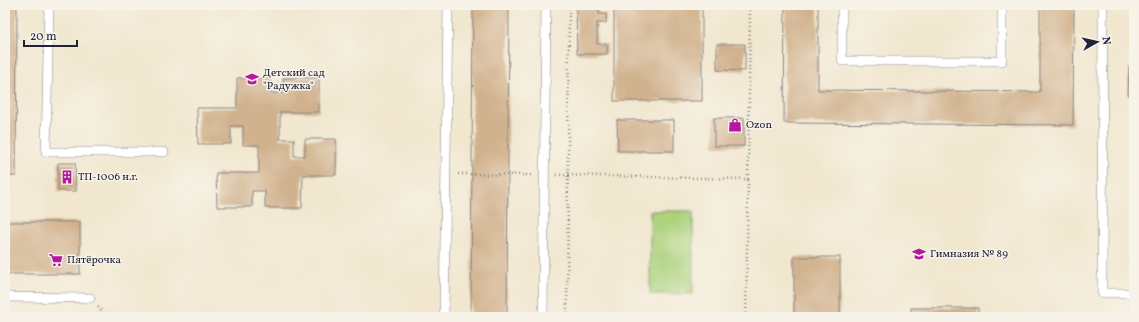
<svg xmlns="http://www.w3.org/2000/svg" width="1139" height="322" viewBox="0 0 1139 322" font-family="Vollkorn,serif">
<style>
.green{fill:#acd27c;stroke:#677a5c}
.building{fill:#d1b28e}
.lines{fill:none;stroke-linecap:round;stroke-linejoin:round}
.lane-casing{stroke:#8a8485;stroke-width:10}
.path{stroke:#8a8485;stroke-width:2.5;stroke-dasharray:1 3;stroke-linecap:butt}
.lane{stroke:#fff;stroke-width:9}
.labels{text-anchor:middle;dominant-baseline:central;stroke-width:3;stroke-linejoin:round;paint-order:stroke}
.poi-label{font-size:11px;fill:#22223b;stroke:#f7f3e8;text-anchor:start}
</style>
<rect width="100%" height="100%" fill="#f7f3e8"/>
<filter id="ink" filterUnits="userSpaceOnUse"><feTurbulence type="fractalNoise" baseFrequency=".025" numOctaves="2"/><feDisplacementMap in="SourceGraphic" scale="8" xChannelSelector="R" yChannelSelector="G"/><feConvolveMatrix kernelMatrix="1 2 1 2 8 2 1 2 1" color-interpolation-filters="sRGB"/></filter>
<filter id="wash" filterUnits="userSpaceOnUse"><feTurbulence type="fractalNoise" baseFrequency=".012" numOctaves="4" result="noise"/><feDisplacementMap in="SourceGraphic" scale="16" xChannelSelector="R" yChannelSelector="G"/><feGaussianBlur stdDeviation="0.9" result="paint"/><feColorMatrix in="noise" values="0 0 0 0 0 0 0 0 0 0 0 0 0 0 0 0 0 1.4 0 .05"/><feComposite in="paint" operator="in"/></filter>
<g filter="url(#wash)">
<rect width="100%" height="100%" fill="#f1e7cf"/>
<rect class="green" x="650" y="211" width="43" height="83"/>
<g id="blocks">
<g class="building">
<polygon points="5,5 17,5 16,176 5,176"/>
<polygon points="473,5 509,5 507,317 471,317"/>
<polygon points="576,5 599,5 599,14 606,14 606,23 597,23 597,44 607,44 607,54 577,54"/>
<rect x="614" y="5" width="88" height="96"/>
<rect x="716" y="5" width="29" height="3"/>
<polygon points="785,5 818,5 818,90 1040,92 1040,5 1074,5 1073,125 784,123"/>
<polygon points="717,44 745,44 745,71 717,70"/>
<polygon points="1129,67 1134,68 1134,95 1128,95"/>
<polygon points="237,78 270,78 270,93 284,93 283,78 319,78 319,112 280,112 280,139 294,139 294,156 305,156 305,139 336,139 336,175 303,175 302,208 265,208 265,191 252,191 252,207 217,207 216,173 259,173 259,145 243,145 243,126 231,126 231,144 198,144 197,108 237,108"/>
<rect x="714" y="118" width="30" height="28"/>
<polygon points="617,120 674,120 674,151 618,151"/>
<polygon points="58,163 75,163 76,191 58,191"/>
<rect x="5" y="222" width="75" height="52"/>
<rect x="794" y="257" width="46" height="60"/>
<rect x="911" y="308" width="67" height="9"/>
</g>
</g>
</g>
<g filter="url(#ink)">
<use href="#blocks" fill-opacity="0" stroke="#8a8485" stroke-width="1"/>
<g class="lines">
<g class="lane-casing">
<g id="lane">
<polyline points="49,5 46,152 164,152"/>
<polyline points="842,5 842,61 1002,61 1002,5"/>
<polyline points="1103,5 1102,293 1134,293"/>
<polyline points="5,297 90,298"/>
<polyline points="444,317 448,5"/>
<polyline points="543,317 546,5"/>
</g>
</g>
<g class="path">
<polyline points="458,174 531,175"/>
<polyline points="556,175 748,179 750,5"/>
<polyline points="98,307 107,317"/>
<polyline points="567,317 569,5"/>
<polyline points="746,317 748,179"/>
</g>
<use href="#lane" class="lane"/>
</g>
</g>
<defs>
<g id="school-bare" transform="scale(1.08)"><path d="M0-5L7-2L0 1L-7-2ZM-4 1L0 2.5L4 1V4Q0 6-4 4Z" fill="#b5179e" stroke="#f7f3e8" stroke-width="2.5" paint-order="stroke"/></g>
<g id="shop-bare" transform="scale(1.08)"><path d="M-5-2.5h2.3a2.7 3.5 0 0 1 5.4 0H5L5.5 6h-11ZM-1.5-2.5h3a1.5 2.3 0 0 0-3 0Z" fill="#b5179e" stroke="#f7f3e8" stroke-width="2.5" paint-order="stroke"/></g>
<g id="building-bare" transform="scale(1.08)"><path d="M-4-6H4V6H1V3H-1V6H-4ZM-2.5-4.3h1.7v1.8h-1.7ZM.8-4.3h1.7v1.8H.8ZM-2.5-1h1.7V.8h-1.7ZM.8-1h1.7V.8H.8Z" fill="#b5179e" stroke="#f7f3e8" stroke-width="2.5" paint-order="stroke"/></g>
<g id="supermarket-bare" transform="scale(1.08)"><path d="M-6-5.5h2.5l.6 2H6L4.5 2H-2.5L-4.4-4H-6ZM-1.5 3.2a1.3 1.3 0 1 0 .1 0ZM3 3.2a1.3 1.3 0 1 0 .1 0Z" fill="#b5179e" stroke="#f7f3e8" stroke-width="2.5" paint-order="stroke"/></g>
</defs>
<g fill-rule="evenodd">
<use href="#school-bare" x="252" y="79"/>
<use href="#shop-bare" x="735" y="125"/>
<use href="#building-bare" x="67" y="177"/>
<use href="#school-bare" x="919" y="254"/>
<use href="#supermarket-bare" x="56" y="260"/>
</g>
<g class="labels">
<g class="poi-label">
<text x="263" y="73">Детский сад<tspan x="263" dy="13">"Радужка"</tspan></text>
<text x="746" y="125">Ozon</text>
<text x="78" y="177">ТП-1006 н.г.</text>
<text x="930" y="254">Гимназия № 89</text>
<text x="67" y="260">Пятёрочка</text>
</g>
</g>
<rect width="1139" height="322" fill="none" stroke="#f7f3e8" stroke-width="20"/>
<g transform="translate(1097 42) rotate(82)" stroke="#f7f3e8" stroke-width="3" paint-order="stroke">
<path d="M0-3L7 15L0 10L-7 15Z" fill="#22223b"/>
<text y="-6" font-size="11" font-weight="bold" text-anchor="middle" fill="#22223b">N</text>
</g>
<path d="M24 40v6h53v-6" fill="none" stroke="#22223b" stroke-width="2"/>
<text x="30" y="40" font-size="12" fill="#22223b" stroke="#f7f3e8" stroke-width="3" paint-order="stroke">20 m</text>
</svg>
